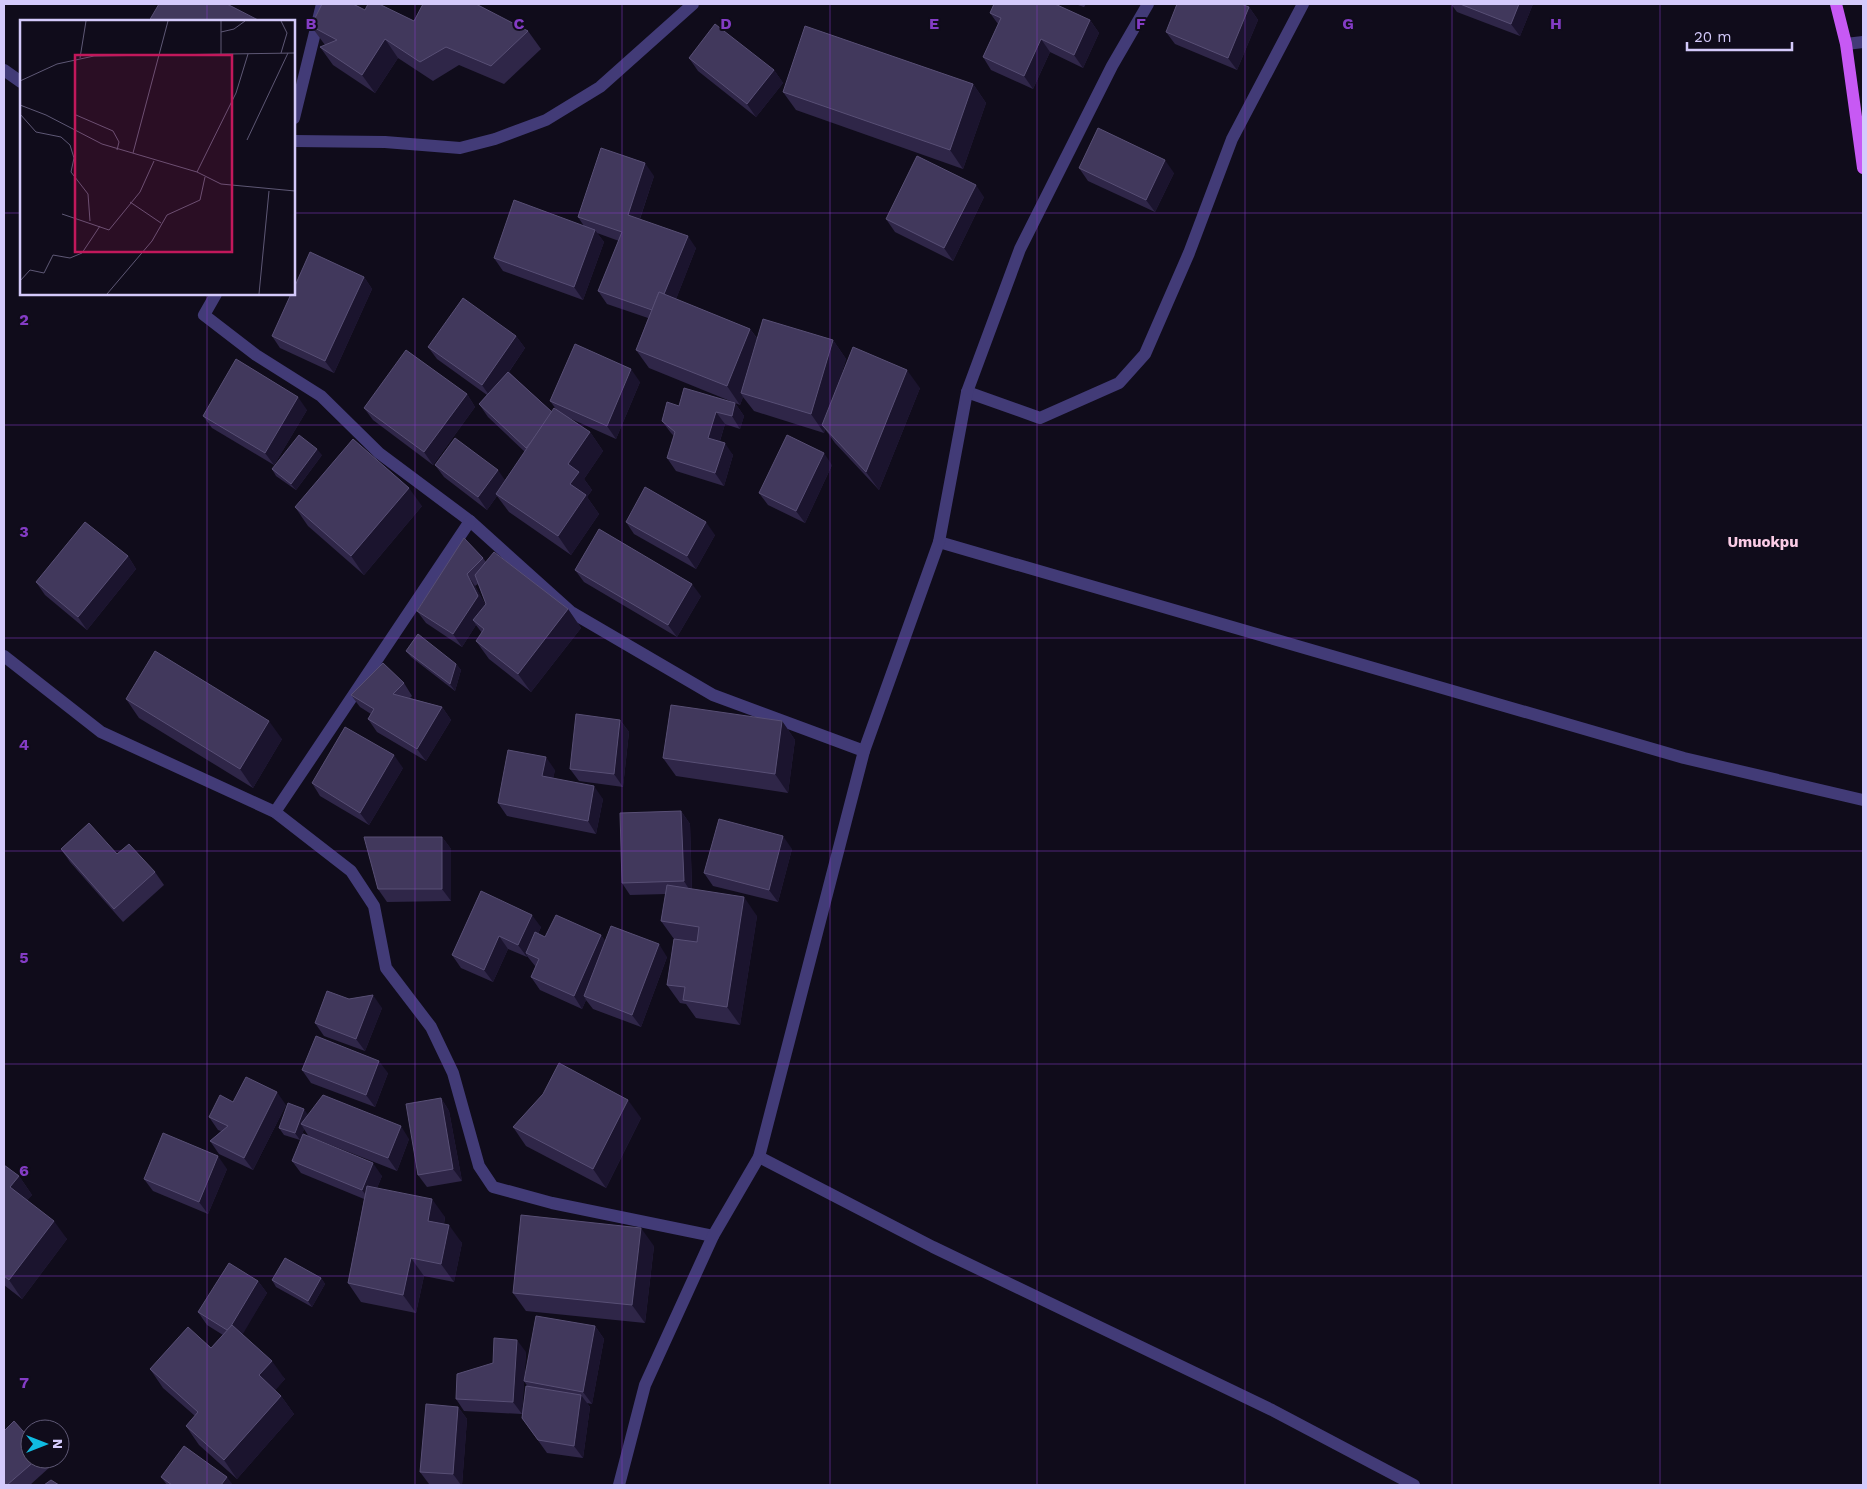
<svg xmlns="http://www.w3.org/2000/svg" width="1867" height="1489" viewBox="0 0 1867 1489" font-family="'Work Sans',sans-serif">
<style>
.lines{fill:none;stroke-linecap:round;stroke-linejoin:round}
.street{stroke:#423b77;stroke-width:12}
.primary{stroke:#c759f4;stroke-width:12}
.wall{fill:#2f2648;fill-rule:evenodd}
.shaded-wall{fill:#1b142e}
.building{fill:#41385c;stroke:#584f75}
.grid{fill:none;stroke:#843cc5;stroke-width:1;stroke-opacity:0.55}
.labels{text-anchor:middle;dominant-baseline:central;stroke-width:4;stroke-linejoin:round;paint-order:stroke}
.quarter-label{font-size:15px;font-weight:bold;fill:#fbcce6;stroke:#100c1b}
.inset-road{fill:none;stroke:#5e5875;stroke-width:1}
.view{fill:#c2185b;fill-opacity:0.15;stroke:#c2185b;stroke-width:2.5}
.inset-edge{fill:none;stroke:#d4cafb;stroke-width:2.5}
.grid-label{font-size:16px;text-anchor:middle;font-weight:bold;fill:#843cc5;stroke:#100c1b;stroke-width:4;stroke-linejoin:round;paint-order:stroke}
</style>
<rect width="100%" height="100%" fill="#100c1b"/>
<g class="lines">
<g class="street">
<polyline points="1846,44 1863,42"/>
<polyline points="4,70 21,82"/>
<polyline points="294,118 322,4"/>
<polyline points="294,141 385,142 460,148 495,139 546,120 600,87 693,4"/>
<polyline points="216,294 204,315 256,355 321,396 379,453 470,521 571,612 713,695 864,751"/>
<polyline points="967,392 1040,418 1119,383 1145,354 1189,253 1232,139 1303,4"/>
<polyline points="939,542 1684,758 1863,800"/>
<polyline points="4,656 101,732 275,812 351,871 374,906 386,968 431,1027 453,1073 479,1166 493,1187 552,1203 713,1236"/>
<polyline points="275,812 470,521"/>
<polyline points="759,1157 933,1247 1272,1410 1414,1485"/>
<polyline points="619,1485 645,1385 713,1236 759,1157 864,751 939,542 967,392 1020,249 1112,66 1148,4"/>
</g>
<polyline class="primary" points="1836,4 1846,44 1863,168"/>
</g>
<g class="wall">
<polygon points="1075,4 1086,4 1084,7"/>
<polygon points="1451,4 1533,4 1520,36 1457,12"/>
<polygon points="1249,7 1258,20 1237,70 1175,44 1166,32"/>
<polygon points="365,10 414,21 528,31 541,49 504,84 459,65 433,81 398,58 375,93 333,65 320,47 325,45 311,26"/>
<polygon points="990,13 1090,20 1099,33 1083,68 1050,52 1033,89 991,70 983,57 998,24"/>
<polygon points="689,58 774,70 783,83 756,117 698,71"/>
<polygon points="973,84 986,103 963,169 796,110 783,92"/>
<polygon points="1079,168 1174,173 1155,212 1088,181"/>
<polygon points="654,176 640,219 696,248 676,299 750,329 757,338 833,340 846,359 839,382 920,388 879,490 835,443 825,429 824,433 754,411 743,397 740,405 649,368 636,350 648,318 607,304 598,291 619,241 597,233 604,242 583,300 503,271 494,258 584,226 578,217"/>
<polygon points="984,197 953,261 895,232 886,219"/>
<polygon points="364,277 372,289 334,373 280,348 272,336"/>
<polygon points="516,336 525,348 509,372 552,412 556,409 550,401 640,382 616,439 569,418 590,432 603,451 584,479 592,490 587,497 599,514 571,555 509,512 497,496 487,510 444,477 435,465 505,480 525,452 488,417 479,404 487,395 437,359 428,347"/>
<polygon points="467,394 475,407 433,465 373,420 364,408"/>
<polygon points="735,403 744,416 740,429 725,424 720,441 733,455 724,486 676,471 667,458 674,436 671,433 662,421 679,406"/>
<polygon points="307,410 274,465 212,428 203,416"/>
<polygon points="322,455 296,490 276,476 272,469"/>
<polygon points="832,465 805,523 768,505 759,493"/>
<polygon points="422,506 364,575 308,526 295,507"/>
<polygon points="626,522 715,535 696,569 634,534"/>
<polygon points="128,556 136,569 87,630 45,595 36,582"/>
<path d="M483,558L486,562L568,609L581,628L531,692L489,659L476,641L482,633L476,625L462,647L426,623L417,611ZM478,584L486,604H485L475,586Z"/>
<polygon points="575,570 701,596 677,637 584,582"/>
<polygon points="406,651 456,664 461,670 455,691 411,657"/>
<polygon points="404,683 412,696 410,698 442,707 451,720 426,761 377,732 368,719 371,714 360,707 351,695"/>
<polygon points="126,699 282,739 253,788 139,718"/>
<polygon points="620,720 629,732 623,787 579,781 570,769"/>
<polygon points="782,721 795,740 788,793 676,776 663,758"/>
<polygon points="403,768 369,825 320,796 312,783"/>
<polygon points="555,770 553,778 603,799 596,834 507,816 498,803"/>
<polygon points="681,811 690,824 692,889 757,916 740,1025 696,1018 686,1004 680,1003 667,985 674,939 661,921 666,894 630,895 622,883"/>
<polygon points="442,837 451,849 451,901 387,902 378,889"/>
<polygon points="61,849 117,854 155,872 164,885 123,922 70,862"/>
<polygon points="792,849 778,902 713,886 704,873"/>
<polygon points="481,891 541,927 538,934 545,937 601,935 605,941 667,957 641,1027 593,1009 586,1000 582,1009 540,990 531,977 536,967 527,956 527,957 508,949 493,982 461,968 452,955"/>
<polygon points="349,999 382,1008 365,1051 324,1036 315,1023"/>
<polygon points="302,1070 388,1073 375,1107 311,1083"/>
<polygon points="441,1098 449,1111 462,1181 427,1187 418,1175"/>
<polygon points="233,1102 286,1105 253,1170 219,1154 210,1141 221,1131 218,1130 209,1117"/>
<polygon points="308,1115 409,1139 397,1171 313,1138 382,1176 377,1188 445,1217 444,1224 462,1243 454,1282 424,1276 416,1313 361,1302 348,1283 364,1199 301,1173 292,1161 309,1137 304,1129 300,1140 284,1135 279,1128"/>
<polygon points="641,1118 606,1188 526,1146 513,1127"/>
<polygon points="4,1165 19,1176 32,1195 27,1200 67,1239 22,1299 4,1285"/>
<polygon points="227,1169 208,1214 153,1191 144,1179"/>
<polygon points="654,1246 645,1323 526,1311 513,1293"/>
<polygon points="321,1278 325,1284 312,1307 276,1287 272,1280"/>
<polygon points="258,1281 267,1293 242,1334 285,1379 275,1390 281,1396 294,1414 237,1479 199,1445 186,1426 195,1416 163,1388 150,1369 211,1348 223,1335 207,1325 198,1312"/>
<polygon points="595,1326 604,1339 592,1404 587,1403 590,1407 583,1458 547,1453 522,1418 522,1414 464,1411 456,1399 526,1352 522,1410 528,1387 524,1381"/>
<polygon points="458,1407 467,1419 462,1485 429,1484 420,1472"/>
<polygon points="30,1459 46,1459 51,1466 30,1485 4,1485"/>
<polygon points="161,1477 233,1485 167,1485"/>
</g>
<g class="shaded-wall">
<polygon points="1519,4 1533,4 1520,36 1511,24"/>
<polygon points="1249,7 1258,20 1237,70 1228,58"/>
<polygon points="1090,20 1099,33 1083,68 1074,55"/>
<polygon points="385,39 398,58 375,93 362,75"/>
<polygon points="1041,39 1050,52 1033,89 1024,76"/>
<polygon points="774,70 783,83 756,117 747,104"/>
<polygon points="973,84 986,103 963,169 950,150"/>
<polygon points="1165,160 1174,173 1155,212 1146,200"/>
<polygon points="645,163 654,176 637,227 628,215"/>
<polygon points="976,185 984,197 953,261 944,248"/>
<polygon points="595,230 604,242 583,300 574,287"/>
<polygon points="688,236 696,248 666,325 657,312"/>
<polygon points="364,277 372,289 334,373 325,361"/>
<polygon points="750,329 763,347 741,393 743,397 740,405 727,386"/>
<polygon points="516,336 525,348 491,398 482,385"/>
<polygon points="833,340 846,359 825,428 822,425 825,429 824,433 811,414"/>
<polygon points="631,369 640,382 616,439 607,426"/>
<polygon points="907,370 920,388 879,490 866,472"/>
<polygon points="467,394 475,407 433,465 424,452"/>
<polygon points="298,397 307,410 274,465 265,453"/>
<polygon points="735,403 744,416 740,429 732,416"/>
<polygon points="716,412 725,424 717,450 708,438"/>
<polygon points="590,432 603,451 584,479 592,490 587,497 599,514 571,555 558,536 568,464"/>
<polygon points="725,443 733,455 724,486 715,473"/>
<polygon points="317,449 322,455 296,490 291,484"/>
<polygon points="824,453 832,465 805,523 796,511"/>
<polygon points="498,470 507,483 496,494 497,496 487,510 478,497"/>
<polygon points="409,488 422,506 364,575 351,556"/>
<polygon points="706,522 715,535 696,569 687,556"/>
<polygon points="128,556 136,569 87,630 78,617"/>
<polygon points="467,574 475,586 487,608 473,620 476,625 462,647 453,634"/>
<polygon points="692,584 701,596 677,637 668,625"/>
<polygon points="568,609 581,628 531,692 518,674"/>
<polygon points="456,664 461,670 455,691 450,684"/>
<polygon points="442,707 451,720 426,761 417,749"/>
<polygon points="620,720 629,732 623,787 614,774"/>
<polygon points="269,721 282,739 253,788 240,769"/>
<polygon points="782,721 795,740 788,793 775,774"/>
<polygon points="394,755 403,768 369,825 360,813"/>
<polygon points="546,757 555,770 551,788 542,776"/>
<polygon points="594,786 603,799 596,834 588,821"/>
<polygon points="681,811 690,824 692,894 684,881"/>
<polygon points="783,836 792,849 778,902 769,890"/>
<polygon points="442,837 451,849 451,901 442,889"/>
<polygon points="744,897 757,916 740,1025 727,1007"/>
<polygon points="532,915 541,927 528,955 526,953 527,956 527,957 518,945"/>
<polygon points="601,935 610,948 584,996 586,1000 582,1009 574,996"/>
<polygon points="499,936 508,949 493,982 484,970"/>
<polygon points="659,944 667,957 641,1027 632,1015"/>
<polygon points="373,995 382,1008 365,1051 356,1039"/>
<polygon points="379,1061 388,1073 375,1107 366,1095"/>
<polygon points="277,1092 286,1105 253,1170 244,1158"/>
<polygon points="441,1098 449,1111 462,1181 453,1169"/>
<polygon points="628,1100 641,1118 606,1188 593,1169"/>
<polygon points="304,1109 308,1115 301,1124 304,1129 300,1140 295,1133"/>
<polygon points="401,1126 409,1139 397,1171 388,1158"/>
<polygon points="218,1156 227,1169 208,1214 199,1202"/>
<polygon points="373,1163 382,1176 371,1202 362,1190"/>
<polygon points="19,1176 32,1195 23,1206 10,1187"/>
<polygon points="432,1199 445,1217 441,1239 428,1221"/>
<polygon points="54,1221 67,1239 22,1299 9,1280"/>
<polygon points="449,1225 462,1243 454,1282 441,1264"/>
<polygon points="641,1228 654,1246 645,1323 632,1305"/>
<polygon points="411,1258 424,1276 416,1313 403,1295"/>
<polygon points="321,1278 325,1284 312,1307 308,1301"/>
<polygon points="258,1281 267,1293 237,1344 228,1331"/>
<polygon points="595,1326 604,1339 592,1404 583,1392"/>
<polygon points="517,1340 526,1352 522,1414 513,1402"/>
<polygon points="272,1361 285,1379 272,1394 259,1375"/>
<polygon points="581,1395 590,1407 583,1458 574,1446"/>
<polygon points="281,1396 294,1414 237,1479 224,1460"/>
<polygon points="458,1407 467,1419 462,1485 461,1485 453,1474"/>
<polygon points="227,1477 233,1485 221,1485"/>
</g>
<g class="building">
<polygon points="159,4 227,4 260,21 149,21"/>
<polygon points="322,4 353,4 365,10 368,4 379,4 414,21 423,4 476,4 528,31 491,66 446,47 420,62 385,39 362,75 320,47 337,40 311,26"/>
<polygon points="994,4 1055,4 1090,20 1074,55 1041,39 1024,76 983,57 1001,18 990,13"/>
<polygon points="1177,4 1241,4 1249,7 1228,58 1166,32"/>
<polygon points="1460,4 1519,4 1511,24"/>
<polygon points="715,24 774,70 747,104 689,58"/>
<polygon points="805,26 973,84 950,150 783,92"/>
<polygon points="1098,128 1165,160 1146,200 1079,168"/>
<polygon points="601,148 645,163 628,215 688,236 664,294 659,292 652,310 598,291 622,232 578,217"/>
<polygon points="917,156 976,185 944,248 886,219"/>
<polygon points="514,200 595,230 574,287 494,258"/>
<polygon points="310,252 364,277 325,361 272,336 291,294 294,294 294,288"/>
<polygon points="659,292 750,329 727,386 636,350"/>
<polygon points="463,298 516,336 482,385 428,347"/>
<polygon points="763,319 833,340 811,414 741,393"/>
<polygon points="575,344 631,369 607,426 550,401"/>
<polygon points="853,347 907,370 866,472 822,425"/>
<polygon points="406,350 467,394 424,452 364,408"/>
<polygon points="236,359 298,397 265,453 203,416"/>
<polygon points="508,372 552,412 531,442 526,448 479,404"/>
<polygon points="684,388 735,403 732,416 716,412 708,438 725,443 715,473 667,458 675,432 662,421 667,402 679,406"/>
<polygon points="554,408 590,432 568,464 579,472 570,484 586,495 558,536 496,494"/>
<polygon points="299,435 317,449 291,484 272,469"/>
<polygon points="787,435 824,453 796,511 759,493"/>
<polygon points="455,438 498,470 478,497 435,465"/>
<polygon points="353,439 409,488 351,556 295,507"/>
<polygon points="645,487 706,522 687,556 626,522"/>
<polygon points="85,522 128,556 78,617 36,582"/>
<polygon points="599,529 692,584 668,625 575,570"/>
<polygon points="464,538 483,558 467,574 478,596 453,634 417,611"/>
<polygon points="494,552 568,609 518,674 476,641 484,629 473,620 486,604 475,575"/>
<polygon points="418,634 456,664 450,684 406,651"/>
<polygon points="155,651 269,721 240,769 126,699"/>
<polygon points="383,663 404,683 393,694 442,707 417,749 368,719 374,709 351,695"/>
<polygon points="671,705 782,721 775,774 663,758"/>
<polygon points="576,714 620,720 614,774 570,769"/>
<polygon points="345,727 394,755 360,813 312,783"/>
<polygon points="508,750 546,757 542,776 594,786 588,821 498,803"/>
<polygon points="681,811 684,881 622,883 620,813"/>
<polygon points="719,819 783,836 769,890 704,873"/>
<polygon points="89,823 117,854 129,844 155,872 114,909 61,849"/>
<polygon points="364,837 442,837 442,889 378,889"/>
<polygon points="667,885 744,897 727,1007 683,1000 685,987 667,985 674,939 697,942 699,927 661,921"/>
<polygon points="481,891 532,915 518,945 499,936 484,970 452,955"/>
<polygon points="556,915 601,935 574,996 531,977 539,959 526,953 535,932 545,937"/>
<polygon points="611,926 659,944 632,1015 584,996"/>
<polygon points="327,991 349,999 373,995 356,1039 315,1023"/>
<polygon points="316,1036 379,1061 366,1095 302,1070"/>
<polygon points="559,1063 628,1100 593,1169 513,1127 543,1094"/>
<polygon points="246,1077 277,1092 244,1158 210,1141 228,1126 209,1117 220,1095 233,1102"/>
<polygon points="323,1095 401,1126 388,1158 301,1124"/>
<polygon points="441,1098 453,1169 418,1175 406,1104"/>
<polygon points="288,1103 304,1109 295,1133 279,1128"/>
<polygon points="163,1133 218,1156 199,1202 144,1179"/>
<polygon points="303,1134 373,1163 362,1190 292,1161"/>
<polygon points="4,1165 19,1176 10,1187 54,1221 9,1280 4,1276"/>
<polygon points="367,1186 432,1199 428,1221 449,1225 441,1264 411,1258 403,1295 348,1283"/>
<polygon points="521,1215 641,1228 632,1305 513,1293"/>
<polygon points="285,1258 321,1278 308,1301 272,1280"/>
<polygon points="229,1263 258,1281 231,1326 227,1330 198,1312"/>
<polygon points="536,1316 595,1326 583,1392 524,1381"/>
<polygon points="232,1325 272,1361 259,1375 281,1396 224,1460 186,1426 198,1412 150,1369 188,1327 211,1348"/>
<polygon points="494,1338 517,1340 513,1402 456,1399 457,1374 493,1363"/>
<polygon points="526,1386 581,1395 574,1446 538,1440 522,1418"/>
<polygon points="426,1404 458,1407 453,1474 420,1472"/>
<polygon points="14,1421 30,1439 30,1459 37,1459 7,1485 4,1485 4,1431"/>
<polygon points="184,1446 227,1477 221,1485 172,1485 161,1477"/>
<polygon points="51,1480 59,1485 44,1485"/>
</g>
<path class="grid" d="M207,4V21M415,4V1485M622,4V1485M830,4V1485M1037,4V1485M1245,4V1485M1452,4V1485M1660,4V1485M4,213H21M294,213H1863M207,294V1485M4,425H1863M4,638H1863M4,851H1863M4,1064H1863M4,1276H1863"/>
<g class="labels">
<g class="quarter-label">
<text x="1763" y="542">Umuokpu</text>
</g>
</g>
<g transform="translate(20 20)">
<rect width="275" height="275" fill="#100c1b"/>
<path class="inset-road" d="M201,12L214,9L225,1M261,33L267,13L261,1M201,34V1M60,38L66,1M0,61L37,44L74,36L275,33M0,85L26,95L82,124L177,152L201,164L275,171M0,94L16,112L41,117L50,125L54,138L51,152L68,174L70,201M56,95L93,111L99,122L97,130M227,120L268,33M113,133L148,1M177,152L216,73L228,34M110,182L141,203M42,194L89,210L120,172L134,141M0,261L10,250L24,253L33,235L50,238L62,233L80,206M87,274L132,221L147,195L180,180L185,157M239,274L249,171"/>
<path class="view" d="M55,35H212V232H55Z"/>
<rect width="275" height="275" class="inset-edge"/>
</g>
<g class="grid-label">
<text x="311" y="29">B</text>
<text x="519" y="29">C</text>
<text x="726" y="29">D</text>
<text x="934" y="29">E</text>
<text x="1141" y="29">F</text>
<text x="1348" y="29">G</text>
<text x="1556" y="29">H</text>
<text x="24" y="325">2</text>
<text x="24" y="537">3</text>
<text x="24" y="750">4</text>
<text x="24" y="963">5</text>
<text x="24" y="1176">6</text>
<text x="24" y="1388">7</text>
</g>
<rect width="1867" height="1489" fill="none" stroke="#d4cafb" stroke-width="10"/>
<g transform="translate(45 1444) rotate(90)"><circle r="24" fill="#100c1b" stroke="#5e5875"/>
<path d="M0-4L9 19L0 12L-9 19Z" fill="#10bce2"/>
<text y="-8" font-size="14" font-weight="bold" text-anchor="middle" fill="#d4cafb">N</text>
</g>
<path d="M1687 42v8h105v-8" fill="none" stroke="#d4cafb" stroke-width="2.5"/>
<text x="1694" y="42" font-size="15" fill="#d4cafb" stroke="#100c1b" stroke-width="4" paint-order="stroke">20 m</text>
</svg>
